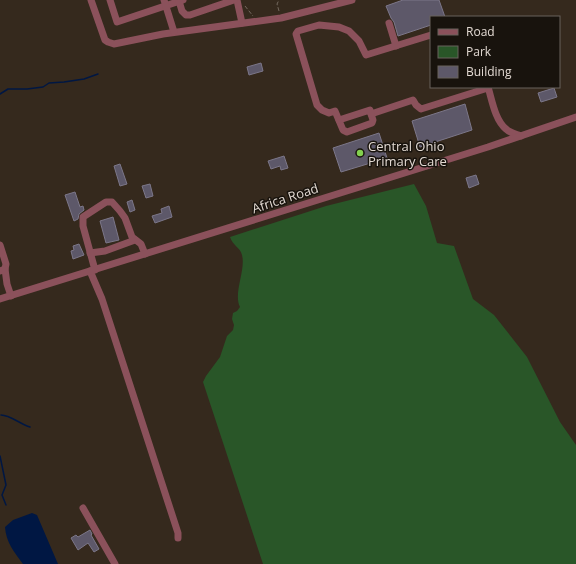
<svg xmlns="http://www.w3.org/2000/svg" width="576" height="564" viewBox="0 0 576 564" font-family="'Open Sans',sans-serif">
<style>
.green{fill:#295628}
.water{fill:#001743}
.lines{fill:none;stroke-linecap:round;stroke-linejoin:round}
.stream{stroke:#001743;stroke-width:1.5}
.building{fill:#5d5869;stroke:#7c7789}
.path{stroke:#74695f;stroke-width:1;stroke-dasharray:4 2;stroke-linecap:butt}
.minor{stroke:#8b515b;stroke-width:7}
.poi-dot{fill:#83d04f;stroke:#18130d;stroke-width:1.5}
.labels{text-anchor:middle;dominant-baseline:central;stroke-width:3;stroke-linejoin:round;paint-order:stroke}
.poi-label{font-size:13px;fill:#e2d9d2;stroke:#18130d;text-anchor:start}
.street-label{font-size:13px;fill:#e2d9d2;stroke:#18130d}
</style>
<rect width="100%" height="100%" fill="#35291d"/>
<path class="green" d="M414,184L426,206L437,243L454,246L473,299L494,315L527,357L560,422L576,445V564H263L203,382L206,376L220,357L227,336L233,330L234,325L232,319L233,313L237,311L240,307C233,293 246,270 242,255C240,247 233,246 230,237L326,206Z"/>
<path class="water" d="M32,513L37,515L58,564H23C14,552 6,542 5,527L13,520Z"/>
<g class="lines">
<g class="stream">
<polyline points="0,94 8,89 27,89 43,87 49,83 64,82 84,79 98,74"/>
<path d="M1,415C10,415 20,424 30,427"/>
<polyline points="0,456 6,485 2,495 6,505"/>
</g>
</g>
<g class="building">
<polygon points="403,0 439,0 445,17 431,17 431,25 398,36 394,22 391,18 386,6"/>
<polygon points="261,63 263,71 249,75 247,67"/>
<polygon points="554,88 557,97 541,102 538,93"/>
<polygon points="465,104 472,130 420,147 412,121"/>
<polygon points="379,133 387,158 341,172 333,148"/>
<polygon points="284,156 288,168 281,170 280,166 271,169 268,161"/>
<polygon points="120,164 127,184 120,186 114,166"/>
<polygon points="476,175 479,184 469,188 466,178"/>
<polygon points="150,184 153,196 146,198 142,186"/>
<polygon points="75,192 80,207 83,206 84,210 79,214 78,219 74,221 65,195"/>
<polygon points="132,200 135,210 130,212 127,202"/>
<polygon points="169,206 172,217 155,223 152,216 162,213 161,209"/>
<polygon points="113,217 119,240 106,243 100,221"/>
<polygon points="79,244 84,255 73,259 71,251 74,250 73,246"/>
<polygon points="90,530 92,534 91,535 99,549 94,552 88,543 78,550 71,538 76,535 78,537"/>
</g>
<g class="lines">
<g class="path">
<polyline points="245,6 253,16"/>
<polyline points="279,11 277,4 279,0"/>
</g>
<g class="minor">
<polyline points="91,0 105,40 108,42 114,44 163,34 281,18 352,0"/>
<polyline points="110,0 117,22 183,0"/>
<polyline points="164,0 174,32"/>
<polyline points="237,0 242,23"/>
<polyline points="179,1 182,11 186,15 190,15 234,0"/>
<polyline points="389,23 396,46"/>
<polyline points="431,35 366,55 359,41 349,31 339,27 319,25 298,31 296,34 317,105 322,110 329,113 335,111 343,130 347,132 372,123 373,120 371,114 413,100 416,105 421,109 488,88"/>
<path d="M488,87C492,100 495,120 506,129C510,133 516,134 521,136"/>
<polyline points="339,120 370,110 371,114"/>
<polyline points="0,245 6,264 5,269"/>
<polyline points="90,253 105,251 135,240"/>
<polyline points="95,270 83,226 83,217 106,202 112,202 120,211 125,218 132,237 141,244 145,254"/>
<polyline points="0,271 5,269 7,284 11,296"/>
<polyline points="90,271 102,299 178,533 178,538"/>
<polyline points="0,299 488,147 576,117"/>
<polyline points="83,508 115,564"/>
</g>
</g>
<circle class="poi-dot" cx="360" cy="153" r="4"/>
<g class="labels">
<g class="poi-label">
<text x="368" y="146">Central Ohio<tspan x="368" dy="15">Primary Care</tspan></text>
</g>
<g class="street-label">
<text transform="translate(285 198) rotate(-18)">Africa Road</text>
</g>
</g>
<rect x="430" y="16" width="130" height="72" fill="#18130d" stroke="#69625c"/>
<rect x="438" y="29" width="20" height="6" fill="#8b515b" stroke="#69625c"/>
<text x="466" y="36" font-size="12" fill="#e2d9d2">Road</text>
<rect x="438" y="46" width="20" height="12" fill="#295628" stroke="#69625c"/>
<text x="466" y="56" font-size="12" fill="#e2d9d2">Park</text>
<rect x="438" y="66" width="20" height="12" fill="#5d5869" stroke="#69625c"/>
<text x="466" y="76" font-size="12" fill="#e2d9d2">Building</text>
</svg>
